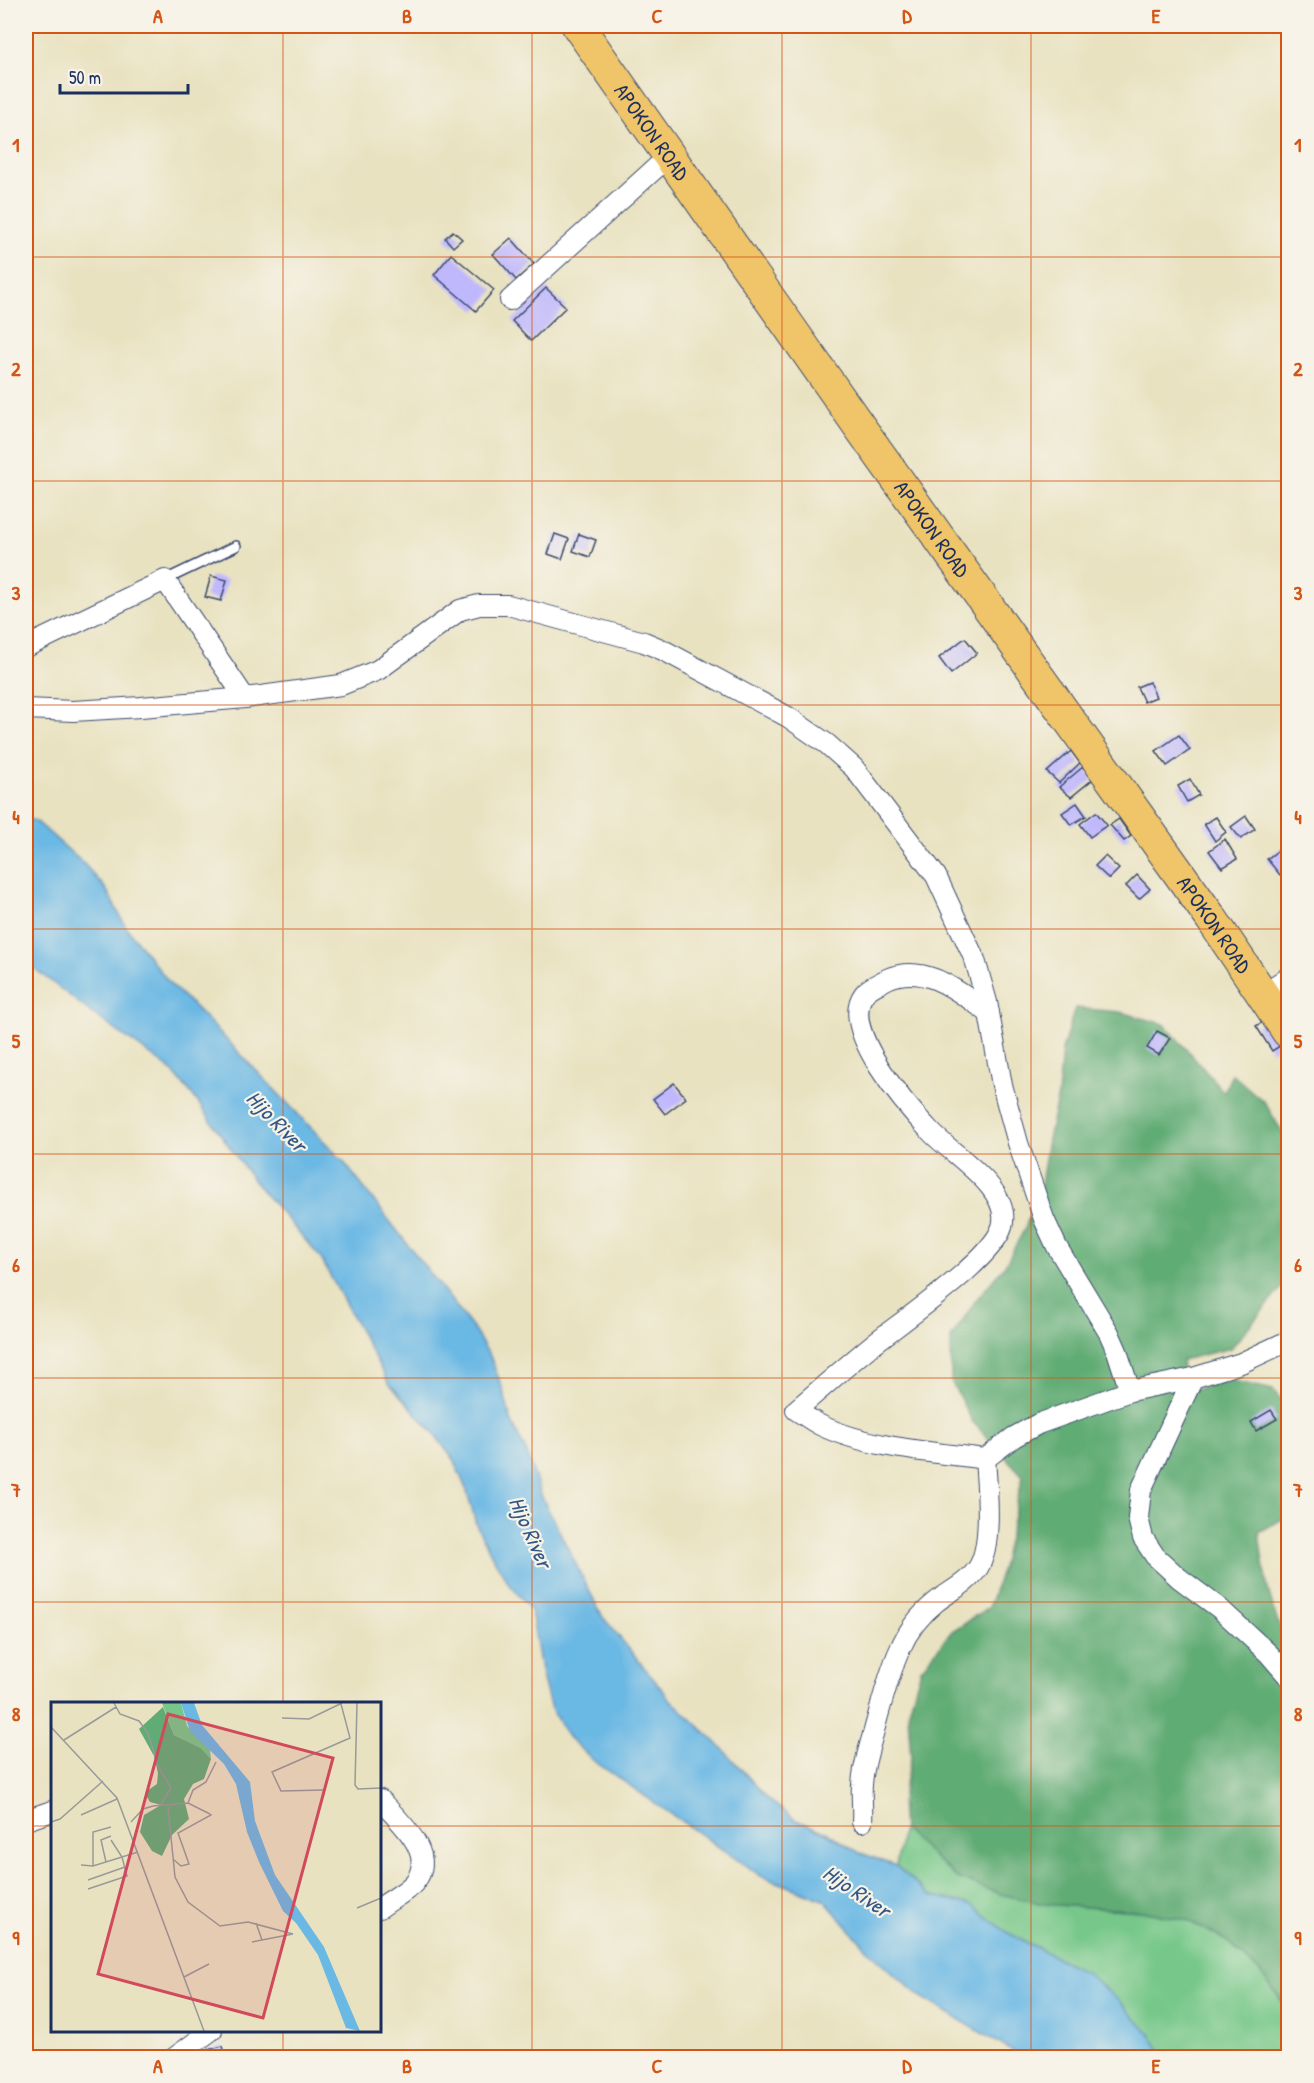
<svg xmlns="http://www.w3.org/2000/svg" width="1314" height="2083" viewBox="0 0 1314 2083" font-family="'Patrick Hand',sans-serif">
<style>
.green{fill:#76c789;stroke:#487b74;stroke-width:1.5}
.forest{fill:#60ac75;stroke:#3e6e6a;stroke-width:1.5}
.water{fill:#6ab8e4;stroke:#4274a1;stroke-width:1.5}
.building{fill:#c0b8fc}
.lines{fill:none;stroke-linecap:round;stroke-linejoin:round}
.service-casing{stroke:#3a4a6d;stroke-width:12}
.minor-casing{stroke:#3a4a6d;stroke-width:22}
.trunk-casing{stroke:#3a4a6d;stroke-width:34}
.service{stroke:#fff;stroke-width:9}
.minor{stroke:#fff;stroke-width:20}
.trunk{stroke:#f0c469;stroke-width:32}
.grid{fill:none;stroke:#d45514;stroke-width:1.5;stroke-opacity:0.55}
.labels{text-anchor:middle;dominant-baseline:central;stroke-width:4.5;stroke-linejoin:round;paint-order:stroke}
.street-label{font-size:21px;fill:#1b2f5e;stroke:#f7f3e8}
.water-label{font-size:22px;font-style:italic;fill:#335886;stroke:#f7f3e8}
.inset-road{fill:none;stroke:#979a99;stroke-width:1.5}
.view{fill:#d1495b;fill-opacity:0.15;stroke:#d1495b;stroke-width:3}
.inset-edge{fill:none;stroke:#1b2f5e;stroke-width:3}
.neatline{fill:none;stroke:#d45514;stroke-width:2}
.grid-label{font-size:20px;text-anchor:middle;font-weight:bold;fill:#d45514}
</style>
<rect width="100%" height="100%" fill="#f7f3e8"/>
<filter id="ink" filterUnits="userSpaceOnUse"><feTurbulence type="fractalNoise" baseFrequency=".0167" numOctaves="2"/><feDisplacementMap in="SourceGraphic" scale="12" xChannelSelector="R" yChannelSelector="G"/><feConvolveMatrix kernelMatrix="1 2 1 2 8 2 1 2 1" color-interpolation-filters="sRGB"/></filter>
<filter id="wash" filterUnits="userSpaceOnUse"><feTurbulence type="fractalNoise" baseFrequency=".008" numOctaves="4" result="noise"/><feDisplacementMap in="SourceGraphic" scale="24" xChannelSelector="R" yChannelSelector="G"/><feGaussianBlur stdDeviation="1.35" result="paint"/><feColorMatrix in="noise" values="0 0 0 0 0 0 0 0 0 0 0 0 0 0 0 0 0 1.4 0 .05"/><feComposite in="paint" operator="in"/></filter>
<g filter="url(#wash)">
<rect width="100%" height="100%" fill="#e9e2c1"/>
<polygon class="green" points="903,1829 957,1878 1045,1904 1141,1911 1187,1920 1227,1941 1260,1972 1288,2009 1288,2057 1164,2057 1150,2034 1119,2001 1087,1973 1008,1933 972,1905 929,1895 896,1866"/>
<path class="forest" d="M1075,1008L1120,1012L1164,1024L1224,1092L1232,1074L1265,1103L1288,1142V1280L1231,1348L1182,1360L1183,1392L1230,1380L1273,1390L1288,1407V1516L1259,1532C1264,1575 1269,1606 1288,1646V2009L1260,1972L1227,1941L1187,1920L1141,1911L1045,1904L1000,1894L957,1878L903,1829L901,1801L911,1758L908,1714L921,1669L952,1631L989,1607L1003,1564L1023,1476L972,1421L951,1381V1338L976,1300L1004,1267L1025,1228L1041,1185L1048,1139L1058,1095L1062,1050Z"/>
<polygon class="water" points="26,819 36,821 84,864 106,889 126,927 171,985 196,1008 343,1161 472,1327 490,1356 502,1387 511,1420 529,1458 540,1493 602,1616 670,1699 722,1748 769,1800 796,1820 828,1833 858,1852 896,1866 929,1895 972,1905 1008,1933 1087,1973 1119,2001 1150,2034 1164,2057 1022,2057 918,1995 868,1950 824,1900 761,1876 594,1761 568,1737 551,1709 542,1676 531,1610 508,1582 491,1554 476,1524 467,1491 453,1459 433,1432 388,1382 320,1257 253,1180 192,1094 169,1068 89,1011 26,962"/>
<g id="blocks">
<g class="building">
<polygon points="453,231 462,239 453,247 445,238"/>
<polygon points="511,238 534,264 516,280 493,254"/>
<polygon points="451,254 494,290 476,311 434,275"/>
<polygon points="546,288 566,307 531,341 512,321"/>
<polygon points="555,534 569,539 562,559 548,554"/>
<polygon points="579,534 596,540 590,557 573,551"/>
<polygon points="211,576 227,580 221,601 205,597"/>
<polygon points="965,638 977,653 951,674 939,658"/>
<polygon points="1149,682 1156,697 1144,702 1137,687"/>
<polygon points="1179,735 1190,750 1167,766 1156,751"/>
<polygon points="1071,751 1080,763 1059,783 1047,772"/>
<polygon points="1084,766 1093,779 1071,797 1059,787"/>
<polygon points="1190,779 1199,795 1187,802 1178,786"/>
<polygon points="1077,803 1086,816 1071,825 1062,813"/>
<polygon points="1096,812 1107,825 1090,837 1080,824"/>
<polygon points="1246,816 1255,829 1241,839 1231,827"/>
<polygon points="1216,817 1226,832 1215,841 1204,824"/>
<polygon points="1119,819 1131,836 1124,841 1110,825"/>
<polygon points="1225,839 1237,859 1222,868 1209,851"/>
<polygon points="1288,843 1288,869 1280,875 1267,859"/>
<polygon points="1105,856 1119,869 1109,879 1095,866"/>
<polygon points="1137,875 1150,889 1139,899 1126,886"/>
<polygon points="1272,1016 1288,1041 1272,1051 1256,1026"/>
<polygon points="1157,1031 1170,1038 1159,1055 1147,1048"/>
<polygon points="674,1083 686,1098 665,1114 653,1099"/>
<polygon points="1271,1410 1277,1419 1256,1431 1251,1422"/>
<polygon points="223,2046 226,2058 200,2058 199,2052"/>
</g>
</g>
</g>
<g filter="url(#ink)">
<use href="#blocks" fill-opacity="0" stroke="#3a4a6d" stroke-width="1.5"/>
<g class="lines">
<g class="service-casing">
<polyline id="service" points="165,580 236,546"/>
</g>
<g class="minor-casing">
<g id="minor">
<polyline points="510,300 669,156"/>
<polyline points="26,647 165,580 245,698"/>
<polyline points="26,709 73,711 141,707 245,698 341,685 378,670 460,610 479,605 508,605 644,642 663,650 788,717 827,744 854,768 936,876 975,960 987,1002 1002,1085 1018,1143 1044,1219 1057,1247 1109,1333 1117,1351 1130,1391"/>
<polyline points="1263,994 1288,977"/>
<path d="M989,1013C959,992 925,962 887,979C880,983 869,987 864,994C838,1029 908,1108 932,1133C953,1155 1013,1190 1002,1227C992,1260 901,1322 872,1345C846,1366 821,1389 796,1410C804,1415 812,1421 820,1425C867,1448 933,1452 985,1459L1014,1437L1038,1424L1130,1391L1193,1378L1241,1363L1288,1341"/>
<polyline points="1193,1378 1141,1490 1138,1518 1143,1538 1155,1556 1179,1578 1219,1608 1269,1654 1288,1676"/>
<path d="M380,1800C398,1820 439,1854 414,1883C405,1893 390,1900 380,1908"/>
<polyline points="26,1820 52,1811"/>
<path d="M862,1822C863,1809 861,1797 862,1785C863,1765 870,1746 875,1727C882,1701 889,1673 900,1649C908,1630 920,1615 936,1602C950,1591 968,1583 978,1568C993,1544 987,1487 985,1459"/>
<polyline points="174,2058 212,2030"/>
</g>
</g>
<g class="trunk-casing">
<g id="trunk">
<path id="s1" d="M578,26L859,426L1211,918L1288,1032"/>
</g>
</g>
<use href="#service" class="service"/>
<use href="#minor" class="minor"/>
<use href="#trunk" class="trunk"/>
</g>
</g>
<path class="grid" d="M283,26V1704M532,26V2058M782,26V2058M1031,26V2058M26,257H1288M26,481H1288M26,705H1288M26,929H1288M26,1154H1288M26,1378H1288M26,1602H1288M26,1826H52M380,1826H1288M283,2030V2058"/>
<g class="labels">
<g class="street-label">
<text stroke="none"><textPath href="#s1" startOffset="129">APOKON ROAD</textPath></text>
<text stroke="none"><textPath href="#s1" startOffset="615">APOKON ROAD</textPath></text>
<text stroke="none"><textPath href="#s1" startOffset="1101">APOKON ROAD</textPath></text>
</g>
<g class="water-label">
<text transform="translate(277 1121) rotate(46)">Hijo River</text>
<text transform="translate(531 1532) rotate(66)">Hijo River</text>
<text transform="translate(857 1891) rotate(34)">Hijo River</text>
</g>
</g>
<g transform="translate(51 1702)">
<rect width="330" height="330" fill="#e9e2c1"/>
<path d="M111,1H130L136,24L159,48L160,57L150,46L123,33Z" fill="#76c789"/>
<path d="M112,5L123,33L150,46L160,57L153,77L142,82L133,97L138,117L121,133L111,154L101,149L89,130L93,113L110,103L99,100L96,95V89L106,82L107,71L103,54L88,27Z" fill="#60ac75"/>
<path d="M130,1H143L151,23L199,80L204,119L224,173L273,245L309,329L295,326L267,253L245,221L232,209L208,160L196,130L185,82L173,62L139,29Z" fill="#6ab8e4"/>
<path class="inset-road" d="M63,1L69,12L88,19L97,31L107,64L120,86L109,104M306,1L304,83L307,87L330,86M231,16L258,17L291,1M0,25L66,96L153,329M13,38L65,5M273,88L230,89L221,70L299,36L290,2M137,101L142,88L155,80L165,60M117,105L124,175L137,200L169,224L197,220L242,232M30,113L66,97M0,120L9,117L52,79M80,120L92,107L102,104L137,101L157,111L160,113L127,131L138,162L130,164L122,157M55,160L50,138L60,134M30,163L42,164L87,150M42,164V130L60,125M37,178L74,165M37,187L76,174L71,155L60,138M306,206L330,196M205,221L211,238M201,240L242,232M133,275L158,262"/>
<path class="view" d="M117,12L282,56L212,316L47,272Z"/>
<rect width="330" height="330" class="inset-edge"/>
</g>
<rect width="1314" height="2083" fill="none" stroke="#f7f3e8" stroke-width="66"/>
<path d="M60 84v9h128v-9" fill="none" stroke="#1b2f5e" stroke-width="3"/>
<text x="69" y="84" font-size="18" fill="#1b2f5e" stroke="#f7f3e8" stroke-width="4.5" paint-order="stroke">50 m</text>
<rect x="33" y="33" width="1248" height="2017" class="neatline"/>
<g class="grid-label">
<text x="158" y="23">A</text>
<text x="407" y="23">B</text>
<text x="657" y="23">C</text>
<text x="907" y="23">D</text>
<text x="1156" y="23">E</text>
<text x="16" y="152">1</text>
<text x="1298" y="152">1</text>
<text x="16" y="376">2</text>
<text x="1298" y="376">2</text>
<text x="16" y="600">3</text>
<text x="1298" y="600">3</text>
<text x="16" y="824">4</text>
<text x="1298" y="824">4</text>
<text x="16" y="1048">5</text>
<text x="1298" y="1048">5</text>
<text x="16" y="1272">6</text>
<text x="1298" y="1272">6</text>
<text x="16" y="1497">7</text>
<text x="1298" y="1497">7</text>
<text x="16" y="1721">8</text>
<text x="1298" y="1721">8</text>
<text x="16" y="1945">9</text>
<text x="1298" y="1945">9</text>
<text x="158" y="2073">A</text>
<text x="407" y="2073">B</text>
<text x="657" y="2073">C</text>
<text x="907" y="2073">D</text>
<text x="1156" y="2073">E</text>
</g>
</svg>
